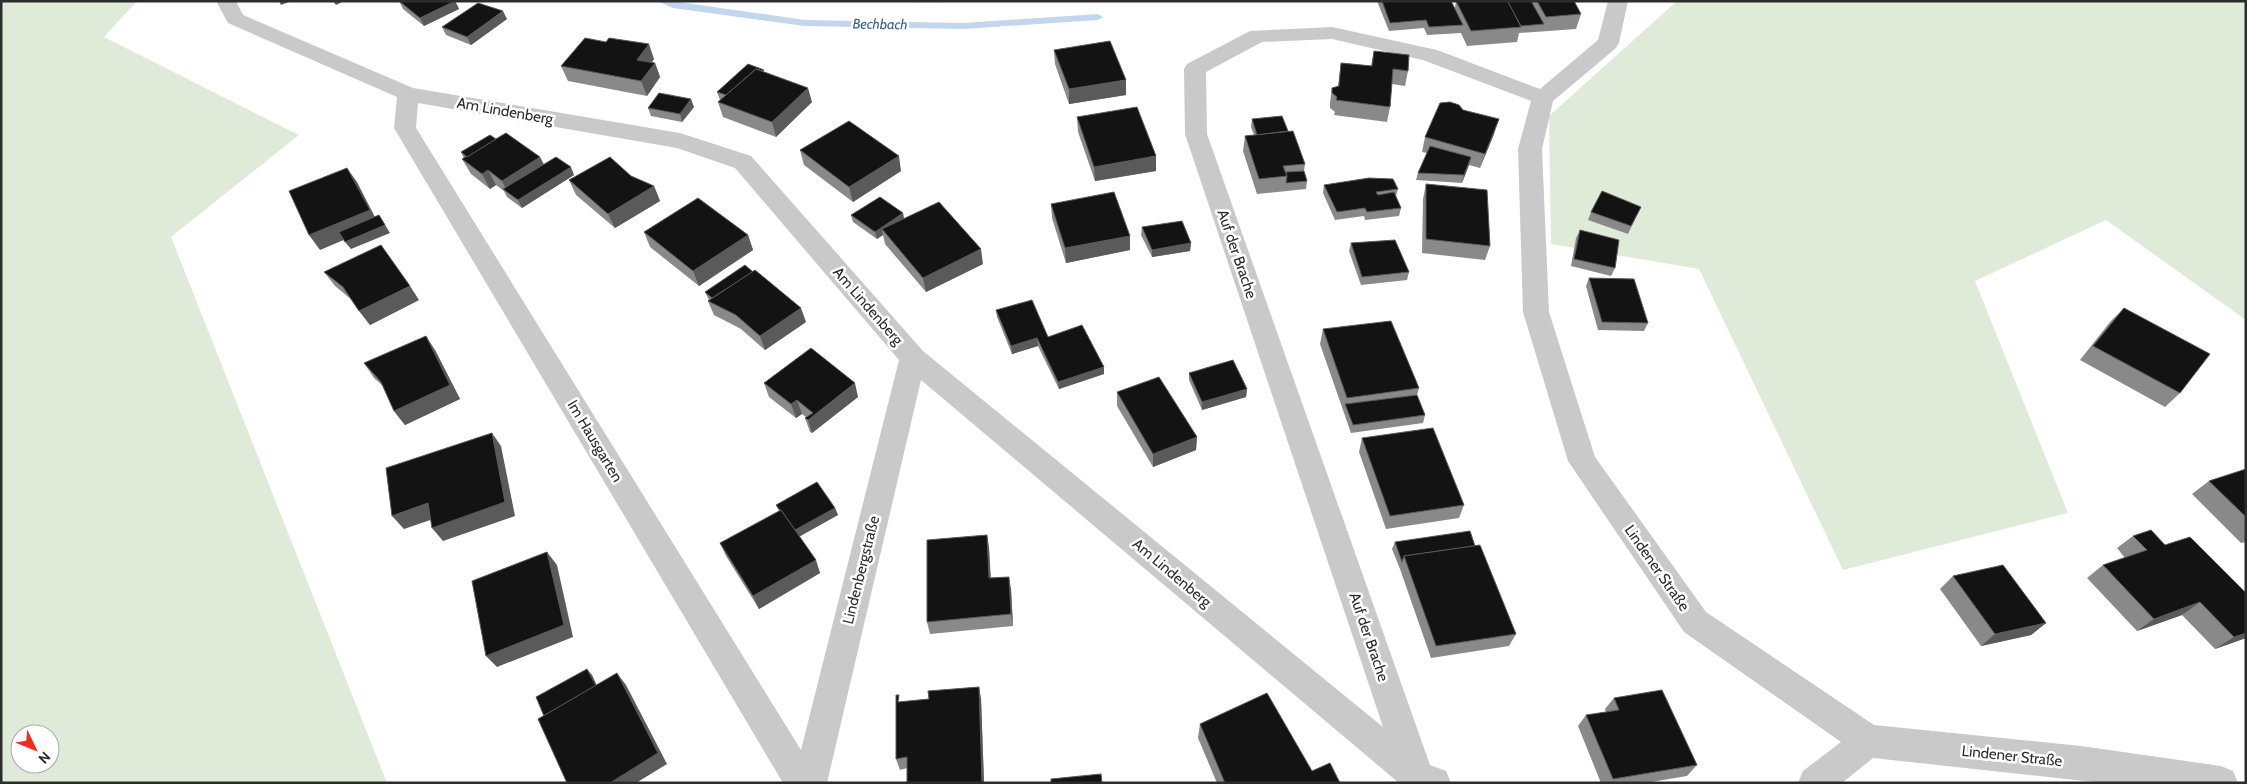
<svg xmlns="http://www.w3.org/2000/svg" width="2247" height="784" viewBox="0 0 2247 784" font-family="Cabin,sans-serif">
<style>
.green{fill:#dfebd8;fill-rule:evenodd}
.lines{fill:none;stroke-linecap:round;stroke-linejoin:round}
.stream{fill:#c2d6ed;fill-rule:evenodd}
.path{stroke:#c9c9c9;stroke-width:2.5;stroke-dasharray:2 2;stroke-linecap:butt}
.minor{fill:#c9c9c9;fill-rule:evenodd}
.wall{fill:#898989}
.shaded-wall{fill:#5a5a5a}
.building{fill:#131313;stroke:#5a5a5a}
.labels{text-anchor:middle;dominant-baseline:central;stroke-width:5;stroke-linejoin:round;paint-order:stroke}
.far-water-label{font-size:14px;font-style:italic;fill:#356292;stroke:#fff}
.street-label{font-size:15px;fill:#2c2c2c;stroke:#fff}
</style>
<rect width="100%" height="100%" fill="#fff"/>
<g class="green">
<path d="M1,1H137L104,37L299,135L171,237L387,783H1ZM20,734H50V764H20Z"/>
<polygon points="1677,1 2246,1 2246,320 2106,220 1975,281 2068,513 1843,570 1699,269 1551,244 1549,116"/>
</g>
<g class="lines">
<polygon class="stream" points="657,1 672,1 805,20 963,23 1098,14 1103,17 1098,20 963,29 805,26 673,8"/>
<polyline class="path" points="916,1 940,1"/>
<path class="minor" d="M216,1H236L243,15L413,88L680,133L751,156L923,351L1383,727L1185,134L1184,69L1187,64L1250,31L1332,27L1437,50L1540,89L1598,40L1608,1H1628L1619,43L1616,48L1553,101L1542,149L1549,312L1595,457L1706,612L1874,725L2081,746L2221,766L2233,771L2238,783H2103L1873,758L1842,783H1798L1803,771L1841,742L1684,632L1568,461L1523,312L1518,149L1531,101L1423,60L1332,39L1262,42L1206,72L1207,134L1430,765L1446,771L1451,783H1399L921,380L827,783H783L394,128L397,97L228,23ZM418,103L677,148L735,168L899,360L801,750L416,128Z"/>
</g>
<g class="wall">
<polygon points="399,1 455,1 459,9 424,26 403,9"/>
<polygon points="1377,1 1451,1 1455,8 1456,1 1574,1 1581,14 1576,29 1519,33 1517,42 1467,46 1461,33 1427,35 1424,28 1389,31"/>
<polygon points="507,19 471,45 446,35 442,27"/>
<polygon points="1054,50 1126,95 1069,104 1055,64"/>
<polygon points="1374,51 1408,71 1405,86 1392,84 1390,107 1387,122 1334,115 1335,112 1330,108 1330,103 1332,88 1338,86 1341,63 1371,66"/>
<polygon points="654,59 652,62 655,63 660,77 647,96 568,81 561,66"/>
<polygon points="764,72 812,102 776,137 723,117 718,102 721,100 720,100 717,92"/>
<polygon points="694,107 682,122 651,116 648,108"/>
<polygon points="1463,110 1494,134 1480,168 1469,165 1462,183 1416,180 1418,173 1427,153 1422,152 1425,137"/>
<polygon points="1077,117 1156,171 1095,181 1078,132"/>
<polygon points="1252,119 1288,131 1305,164 1304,171 1307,181 1306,189 1257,194 1243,151 1245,136 1254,135 1251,127"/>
<polygon points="496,139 540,157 544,164 574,175 522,208 507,197 504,191 496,185 490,189 471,174 462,159 464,158 461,152"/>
<polygon points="800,150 901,171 853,202 804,165"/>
<polygon points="569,180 654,186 660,201 615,228 576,195"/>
<polygon points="1426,184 1490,246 1485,260 1422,253 1423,199"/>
<polygon points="1324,185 1398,189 1396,196 1401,208 1399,216 1365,220 1364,216 1335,220 1323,193"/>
<polygon points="1051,204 1130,236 1130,250 1066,263 1052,218"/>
<polygon points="1641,207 1628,234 1588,220 1591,212"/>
<polygon points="903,213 904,219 983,264 926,292 885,244 883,235 877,239 853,222 851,215"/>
<polygon points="1142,227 1191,243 1190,251 1152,257 1141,235"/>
<polygon points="1580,230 1615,268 1611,276 1571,266 1576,238"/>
<polygon points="644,232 748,235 753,250 699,286 650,247"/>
<polygon points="1351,243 1409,272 1407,280 1361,285 1349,251"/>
<polygon points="324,272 419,300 370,325 352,300 335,286"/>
<polygon points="1589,278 1648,323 1644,331 1598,330 1586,286"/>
<polygon points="705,292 806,322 765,350 741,329 714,315 708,301 709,300"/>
<polygon points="2124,308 2180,393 2165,407 2080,360 2110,322"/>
<polygon points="996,310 1048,337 1104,374 1059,389 1038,346 1012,354 997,317"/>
<polygon points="1323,329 1419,388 1417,395 1425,415 1423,423 1351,433 1320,344"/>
<polygon points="435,350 460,399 405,425 394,411 384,387 374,378 364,363"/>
<polygon points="1189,373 1247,389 1246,397 1202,410 1189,380"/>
<polygon points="764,383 858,397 812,433 810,432 805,418 806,417 802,414 796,418 769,397"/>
<polygon points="1117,392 1197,437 1196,450 1153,467 1117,406"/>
<polygon points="1362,438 1464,505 1459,518 1386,529 1359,452"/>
<polygon points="2246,469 2246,542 2241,543 2192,494 2209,481"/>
<polygon points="776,505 835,508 838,515 799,536 820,573 759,609 726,556 720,543 779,511"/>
<polygon points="987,535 989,548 991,578 1011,589 1013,626 930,634 927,622"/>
<polygon points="2133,536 2165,545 2246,638 2215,649 2182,615 2137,631 2087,578 2103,565 2125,558 2117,548"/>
<polygon points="1395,542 1475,546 1516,634 1509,646 1431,658 1400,569 1392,549"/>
<polygon points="1953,576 2046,623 2031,635 1981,646 1940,589"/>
<polygon points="981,698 984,783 907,783 907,768 900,770 896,759 901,702"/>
<polygon points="1614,698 1697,765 1687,776 1645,783 1601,783 1578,726 1586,715 1606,712 1605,709"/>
<polygon points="1200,724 1312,771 1340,783 1217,783 1198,738"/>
</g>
<g class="shaded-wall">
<polygon points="279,1 291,1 281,5"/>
<polygon points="333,1 344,1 336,5"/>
<polygon points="455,1 459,9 424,26 420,18"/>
<polygon points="503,11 507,19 471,45 467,37"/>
<polygon points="649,44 654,59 643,74 637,60"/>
<polygon points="655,63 660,77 647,96 641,81"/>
<polygon points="1126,80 1126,95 1069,104 1069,89"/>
<polygon points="808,88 812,102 776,137 772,122"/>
<polygon points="691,99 694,107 682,122 680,114"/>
<polygon points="1499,119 1494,134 1480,168 1485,154"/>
<polygon points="899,156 901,171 853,202 849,187"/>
<polygon points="1156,156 1156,171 1095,181 1094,167"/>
<polygon points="540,157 547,172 508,193 502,181"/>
<polygon points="1471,157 1469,165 1462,183 1464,175"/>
<polygon points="571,167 574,175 522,208 518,200"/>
<polygon points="347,168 357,182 379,225 320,250 309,235"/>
<polygon points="488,170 496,185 490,189 482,174"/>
<polygon points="654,186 660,201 615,228 608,214"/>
<polygon points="903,213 904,220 882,229 883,235 877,239 875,232"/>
<polygon points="379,215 390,233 351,249 345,242"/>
<polygon points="748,235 753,250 699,286 693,271"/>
<polygon points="1130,236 1130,250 1066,263 1065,248"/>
<polygon points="1191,243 1190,251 1152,257 1152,250"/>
<polygon points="981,249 983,264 926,292 923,278"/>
<polygon points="410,286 419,300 370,325 359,311"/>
<polygon points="801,308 806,322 765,350 760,336"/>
<polygon points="426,336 435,350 460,399 405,425 394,411"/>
<polygon points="1037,338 1038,346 1012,354 1011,346"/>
<polygon points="1104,367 1104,374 1059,389 1058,382"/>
<polygon points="855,383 858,397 812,433 808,420"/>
<polygon points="1247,389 1246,397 1202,410 1202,402"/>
<polygon points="797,400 802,414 796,418 791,404"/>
<polygon points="492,433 501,446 515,516 443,541 432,528"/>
<polygon points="1197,437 1196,450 1153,467 1153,454"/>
<polygon points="428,503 439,517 404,529 392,516"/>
<polygon points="835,508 838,515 797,538 794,531"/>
<polygon points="987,535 989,548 991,591 989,578"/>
<polygon points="547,552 557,565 573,637 497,667 486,656"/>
<polygon points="816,560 820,573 759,609 753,596"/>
<polygon points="1009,577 1011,589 1013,626 1011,614"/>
<polygon points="2200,602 2182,615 2137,631 2154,619"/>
<polygon points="2046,623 2031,635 1981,646 1995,634"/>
<polygon points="2246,633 2246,638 2215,649 2234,637"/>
<polygon points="587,669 592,675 603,698 552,727"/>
<polygon points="617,673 626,685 667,764 636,783 610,783"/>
<polygon points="979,687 981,698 984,783 982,783"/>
</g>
<g class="building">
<polygon points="399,1 455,1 420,18"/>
<polygon points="1382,1 1451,1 1463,25 1429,27 1426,20 1390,23"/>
<polygon points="1456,1 1508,1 1521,27 1471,31"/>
<polygon points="1518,1 1531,1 1544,24 1521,26 1508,2"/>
<polygon points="1537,1 1574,1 1581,14 1546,17"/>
<polygon points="478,3 503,11 467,37 442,27"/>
<polygon points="585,38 606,42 609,38 649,44 637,60 655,63 641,81 561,66"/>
<polygon points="1110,41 1126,80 1069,89 1054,50"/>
<polygon points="1374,51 1409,55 1408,71 1393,69 1390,107 1336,100 1337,97 1332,93 1332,88 1339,86 1341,63 1372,66"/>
<polygon points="748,64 764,70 762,71 756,69 726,95 717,92"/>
<polygon points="756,69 808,88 772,122 718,102"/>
<polygon points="659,93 691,99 680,114 648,108"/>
<polygon points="1450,102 1459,105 1463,110 1499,119 1485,154 1425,137 1440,103"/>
<polygon points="1137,107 1156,156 1094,167 1077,117"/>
<polygon points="1282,116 1288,131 1257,135 1252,119"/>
<polygon points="849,121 899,156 849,187 800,150"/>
<polygon points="1293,131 1305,164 1283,166 1287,176 1259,179 1245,136"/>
<polygon points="506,133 540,157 502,181 488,170 482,174 462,159"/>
<polygon points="490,135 496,139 467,157 461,152"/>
<polygon points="1430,146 1471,157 1464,175 1418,173"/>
<polygon points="556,157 571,167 518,200 503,189"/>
<polygon points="610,157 631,176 654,186 608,214 569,180"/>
<polygon points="347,168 370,210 309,235 289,191"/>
<polygon points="1304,171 1307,181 1286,183 1287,176 1286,172"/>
<polygon points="1369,178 1393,179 1398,189 1376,192 1378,195 1394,192 1401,208 1367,212 1365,208 1337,212 1324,185"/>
<polygon points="1426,184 1487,190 1490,246 1426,239"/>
<polygon points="1602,191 1641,207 1631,226 1591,212"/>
<polygon points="1114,192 1130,236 1065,248 1051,204"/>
<polygon points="880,197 903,213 875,232 851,215"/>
<polygon points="698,198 748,235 693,271 644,232"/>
<polygon points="939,202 981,249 923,278 882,229"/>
<polygon points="379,215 385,225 345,242 339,232"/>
<polygon points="1182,221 1191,243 1152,250 1142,227"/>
<polygon points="1580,230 1619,240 1615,268 1574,259"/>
<polygon points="1395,240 1409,272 1362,277 1351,243"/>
<polygon points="381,245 410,286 359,311 343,287 324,272"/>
<polygon points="745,265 753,272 712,298 705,292"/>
<polygon points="755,270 801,308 760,336 736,315 708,301"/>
<polygon points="1589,278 1634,279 1648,323 1602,322"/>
<polygon points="1032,300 1048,337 1082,325 1104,367 1058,382 1037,338 1011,346 996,310"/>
<polygon points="2124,308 2210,354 2180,393 2093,346"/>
<polygon points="1391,321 1419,388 1347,398 1323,329"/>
<polygon points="426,336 450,385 394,411 381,382 364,363"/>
<polygon points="811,348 855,383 808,420 805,418 813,413 797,400 791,404 764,383"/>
<polygon points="1233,360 1247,389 1202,402 1189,373"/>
<polygon points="1159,377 1197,437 1153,454 1117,392"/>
<polygon points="1417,395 1425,415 1353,425 1345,404"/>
<polygon points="1433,428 1464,505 1390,516 1362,438"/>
<polygon points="492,433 505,502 432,528 428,503 392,516 386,468"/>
<polygon points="2246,469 2246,517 2209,481"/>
<polygon points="817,482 835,508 795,530 781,510 780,510 776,505"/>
<polygon points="781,510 816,560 753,596 720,543"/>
<polygon points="2151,530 2165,545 2190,537 2246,593 2246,633 2234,637 2200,602 2154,619 2103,565 2147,550 2133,536"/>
<polygon points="1470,531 1475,546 1404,556 1402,562 1395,542"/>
<polygon points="987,535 989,578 1009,577 1011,614 927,622 927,540"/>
<polygon points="1480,545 1516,634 1436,646 1404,556"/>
<polygon points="547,552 564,625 486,656 472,581"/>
<polygon points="2003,565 2046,623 1995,634 1953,576"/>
<polygon points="587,669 596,686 544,716 536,697"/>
<polygon points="617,673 658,753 610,783 567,783 538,719"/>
<polygon points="979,687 982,783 907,783 907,757 896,759 896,695 899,695 898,702 929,699 928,691"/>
<polygon points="1662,690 1697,765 1613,779 1586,715 1619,710 1614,698"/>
<polygon points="1267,693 1312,771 1330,763 1340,783 1225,783 1200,724"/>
<polygon points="1101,774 1102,783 1051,783 1051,779"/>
</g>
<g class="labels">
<g class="far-water-label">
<text transform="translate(880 24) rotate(1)">Bechbach</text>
</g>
<g class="street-label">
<text transform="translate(505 111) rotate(10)">Am Lindenberg</text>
<text transform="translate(1237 254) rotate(71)">Auf der Brache</text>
<text transform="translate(868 306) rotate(49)">Am Lindenberg</text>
<text transform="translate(595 441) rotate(59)">Im Hausgarten</text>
<text transform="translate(1657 568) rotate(55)">Lindener Straße</text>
<text transform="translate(861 570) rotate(-76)">Lindenbergstraße</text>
<text transform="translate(1172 573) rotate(40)">Am Lindenberg</text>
<text transform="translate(1369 637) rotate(71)">Auf der Brache</text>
<text transform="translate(2012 756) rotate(6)">Lindener Straße</text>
</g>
</g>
<rect width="2247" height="784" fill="none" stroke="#2c2c2c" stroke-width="5"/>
<g transform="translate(35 749) rotate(133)"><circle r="24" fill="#ffffff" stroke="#ababab"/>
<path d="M0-4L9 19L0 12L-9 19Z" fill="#f02c20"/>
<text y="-8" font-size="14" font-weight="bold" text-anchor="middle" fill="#2c2c2c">N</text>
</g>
</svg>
